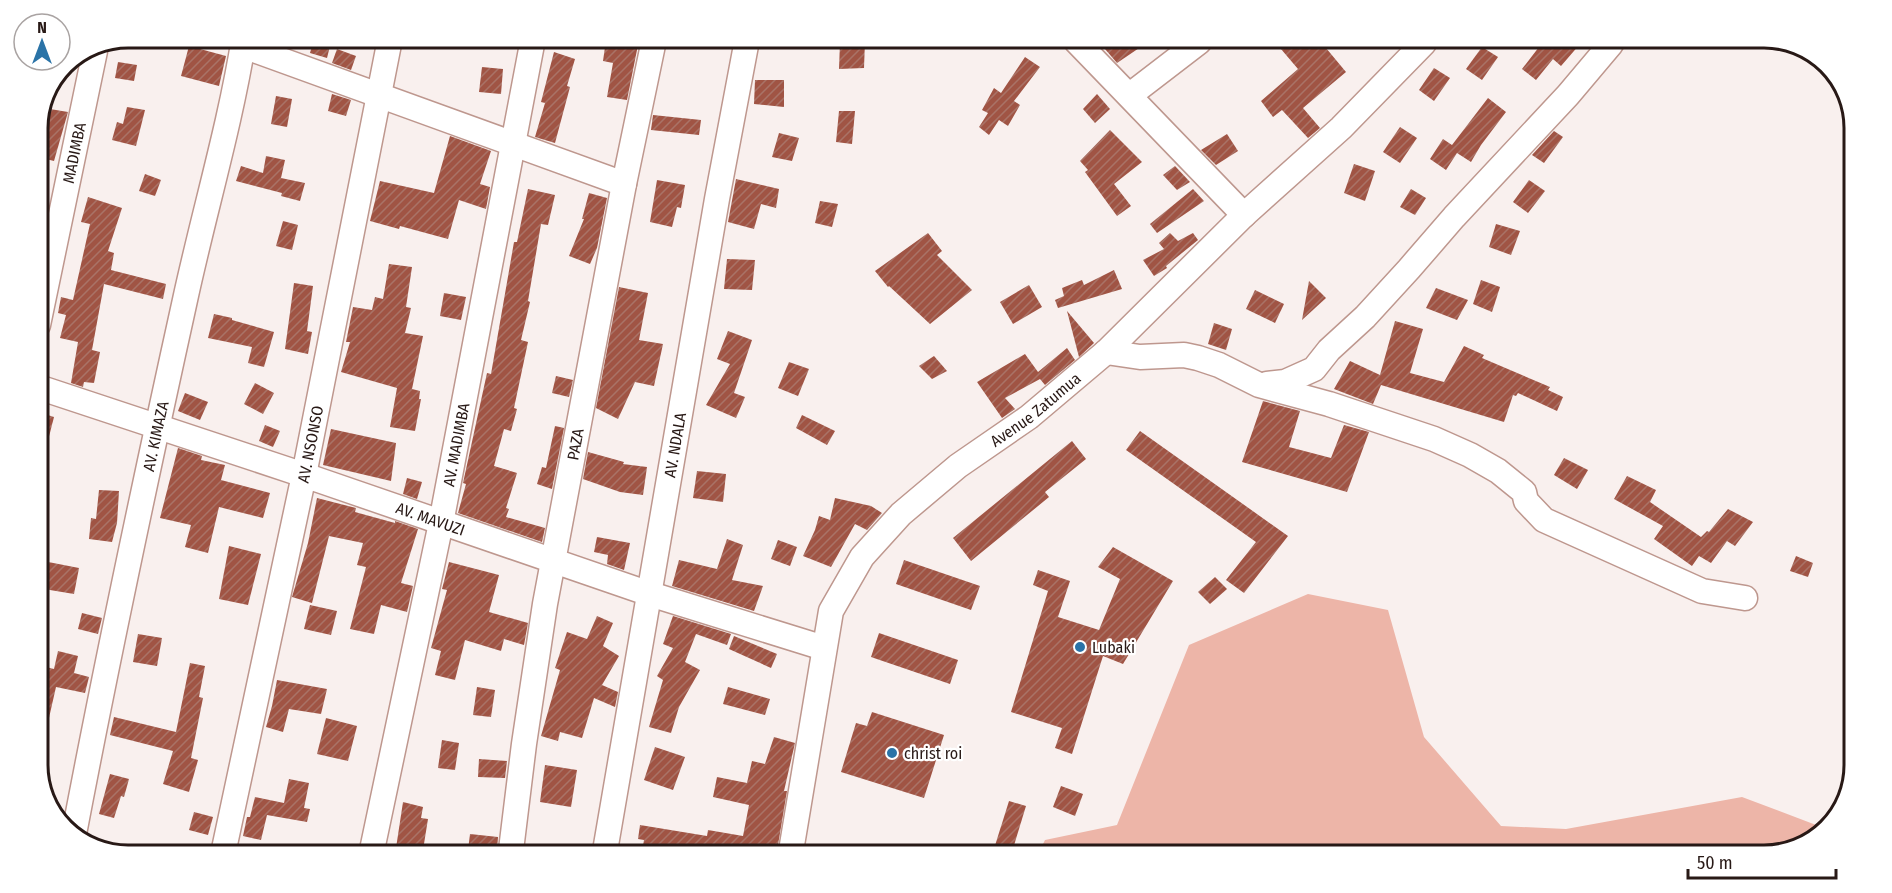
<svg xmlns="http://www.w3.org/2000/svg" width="1892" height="893" viewBox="0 0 1892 893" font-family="'Fira Sans Condensed',sans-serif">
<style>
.grass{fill:#edb5a8}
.building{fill:url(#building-hatch)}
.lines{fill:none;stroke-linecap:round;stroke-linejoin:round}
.minor-casing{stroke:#be978e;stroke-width:27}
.minor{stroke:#fff;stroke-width:24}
.poi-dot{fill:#2a73a7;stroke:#fff;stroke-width:2}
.labels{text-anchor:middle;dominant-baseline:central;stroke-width:4.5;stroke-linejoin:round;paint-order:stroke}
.street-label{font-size:16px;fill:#281916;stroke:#fff}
.poi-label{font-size:16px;fill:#281916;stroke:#fff;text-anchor:start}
.rim{fill:none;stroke:#281916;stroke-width:3}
</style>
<defs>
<pattern id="building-hatch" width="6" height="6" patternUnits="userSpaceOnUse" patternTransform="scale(1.5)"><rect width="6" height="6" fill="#a05444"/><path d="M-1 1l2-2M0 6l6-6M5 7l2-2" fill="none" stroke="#a97367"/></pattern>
</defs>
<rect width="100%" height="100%" fill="#f9f0ee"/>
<polygon class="grass" points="1308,594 1388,610 1424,737 1501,826 1566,829 1742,797 1824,828 1815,840 1765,855 1039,852 1045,840 1117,825 1189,645"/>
<g class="building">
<polygon points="314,38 332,38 327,58 310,53"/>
<polygon points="606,40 639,40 627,100 607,97 613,63 603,61"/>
<polygon points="865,41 864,68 839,69 840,42"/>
<polygon points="1099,42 1148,42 1117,63"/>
<polygon points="1275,42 1321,42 1346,72 1303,108 1320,128 1308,138 1282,110 1273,117 1261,101 1298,69"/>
<polygon points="1535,43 1552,43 1580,44 1561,66 1553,59 1536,80 1522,69 1539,47"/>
<polygon points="189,46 226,56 219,86 181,76"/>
<polygon points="1482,47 1498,57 1482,80 1466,69"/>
<polygon points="337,49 356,56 351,70 332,63"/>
<polygon points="554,52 575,59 567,86 570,87 555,143 535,137 545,103 541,102"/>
<polygon points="1025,57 1040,67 1014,101 1020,105 1008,126 999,120 989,135 979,127 988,113 982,110 994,88 1001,93"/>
<polygon points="118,62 137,65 134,81 115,78"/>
<polygon points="482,67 503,69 501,94 479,92"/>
<polygon points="1434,68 1450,78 1434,101 1419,90"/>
<polygon points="755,80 784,80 784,107 754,104"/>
<polygon points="332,94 351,100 346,116 328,111"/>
<polygon points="1097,94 1110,109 1095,123 1083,109"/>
<polygon points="276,96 292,99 287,127 271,124"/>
<polygon points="1488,98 1506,112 1481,145 1471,162 1457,153 1446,170 1430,159 1443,139 1452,145"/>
<polygon points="127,107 145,110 136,146 112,140 117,122 123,124"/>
<polygon points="44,108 68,112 54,161 38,157 38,122"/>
<polygon points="839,111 855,111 852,144 836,142"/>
<polygon points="653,115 701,120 699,135 651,130"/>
<polygon points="1400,127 1417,138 1400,163 1383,152"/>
<polygon points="1110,130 1142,162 1114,184 1131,206 1117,216 1085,172 1088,170 1080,161"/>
<polygon points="1554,131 1563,137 1544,163 1532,155"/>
<polygon points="779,133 799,138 792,161 772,157"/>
<polygon points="1227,134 1238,151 1216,165 1201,150"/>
<polygon points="450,136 491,151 480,184 490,187 486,209 459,200 448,239 400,226 399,229 370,221 380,181 434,193"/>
<polygon points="266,156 285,160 281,178 305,183 300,201 281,196 282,193 236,181 241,166 263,173"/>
<polygon points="1354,164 1375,171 1365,201 1344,193"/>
<polygon points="1175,166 1190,182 1177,190 1163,175"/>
<polygon points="145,174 161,180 155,196 139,191"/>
<polygon points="736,179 779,189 776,208 761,204 754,229 728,222"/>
<polygon points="657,180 685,185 681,208 677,207 672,227 650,222"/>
<polygon points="1529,180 1545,191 1528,213 1513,202"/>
<polygon points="528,189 555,195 548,225 541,224 528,301 530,302 521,340 528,342 514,408 517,409 511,431 504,429 494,466 517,473 506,508 509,509 506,517 545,528 542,542 458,513 466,484 463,483 487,373 491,374 514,242 517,242"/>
<polygon points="1193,189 1204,201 1157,233 1150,224"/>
<polygon points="1411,189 1426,198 1415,215 1400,207"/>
<polygon points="589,193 607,198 597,248 590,264 569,256 584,219 582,219"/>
<polygon points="88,197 122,208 108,251 114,253 111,270 166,284 163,299 104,284 92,350 100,352 94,383 84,382 83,387 71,383 78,342 60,338 66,315 58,313 61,297 73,300 90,224 81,222"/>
<polygon points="820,201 838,204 832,227 815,223"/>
<polygon points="283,221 298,225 292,250 276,246"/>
<polygon points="1496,224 1520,231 1511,255 1489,247"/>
<polygon points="928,233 942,251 937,255 972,290 930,324 889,286 888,287 875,271"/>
<polygon points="1170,233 1178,241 1193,233 1198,240 1166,266 1167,268 1154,276 1143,260 1164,249 1159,243"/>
<polygon points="727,259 755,260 752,290 724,289"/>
<polygon points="389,264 412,267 406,307 411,308 405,333 423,336 412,389 420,391 419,399 421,399 415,431 390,427 397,388 341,372 350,342 346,342 353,307 372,310 375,297 383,299"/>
<polygon points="1114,270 1122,289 1058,308 1055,300 1064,296 1062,288 1082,280 1084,285"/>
<polygon points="1481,280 1500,287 1492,312 1473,304"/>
<polygon points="1309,281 1326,298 1302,320"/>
<polygon points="294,283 313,286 307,331 312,332 308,354 285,349"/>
<polygon points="1029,285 1042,307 1013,324 1000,302"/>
<polygon points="619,287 648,293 639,340 663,344 654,386 635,382 618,419 596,408"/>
<polygon points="1436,288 1468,300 1457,320 1426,308"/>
<polygon points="1255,290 1284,304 1275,323 1246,309"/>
<polygon points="444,293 466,297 461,320 440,316"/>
<polygon points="1067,311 1094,343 1079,357"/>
<polygon points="214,314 232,318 232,320 274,332 264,367 248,363 252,347 208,338"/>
<polygon points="1395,321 1423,329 1410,373 1444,382 1464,346 1484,355 1482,358 1550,387 1548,390 1563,397 1557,411 1518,393 1516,396 1513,395 1504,422 1381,385 1373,404 1334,389 1350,361 1380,375"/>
<polygon points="1214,323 1232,329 1226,350 1208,344"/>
<polygon points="728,331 752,340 734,393 745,397 736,418 706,405 730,364 717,359"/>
<polygon points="1067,348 1075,360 1045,385 1040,379 1005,398 1015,409 1002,418 977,382 1025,354 1038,372"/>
<polygon points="934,356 947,371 932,379 919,366"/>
<polygon points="789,362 809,369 798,396 778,388"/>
<polygon points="556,376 573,380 569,397 552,393"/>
<polygon points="255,383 274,393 263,414 244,404"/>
<polygon points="185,393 208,402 200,420 178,411"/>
<polygon points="1263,401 1300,411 1289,447 1331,458 1344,425 1369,432 1347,492 1242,462"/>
<polygon points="38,412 54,417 43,460 38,459"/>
<polygon points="802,415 835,431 827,445 796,428"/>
<polygon points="265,425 280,431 273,447 259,441"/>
<polygon points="555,426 564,428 552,489 537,484 542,467 546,468"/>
<polygon points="331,429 396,443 391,481 323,465"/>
<polygon points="1140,431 1288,536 1244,593 1226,580 1256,542 1126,450"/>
<polygon points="1072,441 1086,459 1045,492 1049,497 971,561 953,538"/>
<polygon points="178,448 202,456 201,460 225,465 221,480 270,493 263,518 219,507 208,553 185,547 191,525 160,518"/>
<polygon points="588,452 624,462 623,464 647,467 643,495 620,492 583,479"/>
<polygon points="1564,458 1588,470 1577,489 1554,475"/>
<polygon points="697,471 726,474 723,502 693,498"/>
<polygon points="1627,476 1656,490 1650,502 1701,537 1707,531 1709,532 1728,509 1753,522 1735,546 1727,541 1711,563 1699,556 1692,566 1654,539 1663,526 1614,499"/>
<polygon points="407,478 422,482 417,499 403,494"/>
<polygon points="99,490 119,491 117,523 112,542 89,539 91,518 96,519"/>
<polygon points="317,498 356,508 355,512 395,523 395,521 418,529 401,583 413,586 407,612 381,605 374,634 350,629 366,567 357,565 363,543 329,536 312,603 292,597 308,543"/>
<polygon points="835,498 871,506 882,513 867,530 855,524 831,567 803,556 815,530 819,516 830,520"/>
<polygon points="597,537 630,543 624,570 607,564 608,555 594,552"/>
<polygon points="727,539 743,545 732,580 763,586 754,611 672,586 679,560 717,569"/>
<polygon points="778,540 797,547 790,566 771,559"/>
<polygon points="229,546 261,554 248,605 219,599"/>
<polygon points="1113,547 1173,581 1123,664 1103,656 1072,754 1055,748 1062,728 1011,712 1048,591 1033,585 1038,570 1070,581 1058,617 1099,630 1120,579 1098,567"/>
<polygon points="1796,556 1813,563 1808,577 1790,571"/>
<polygon points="38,560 79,568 74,594 38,588"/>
<polygon points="904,560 980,586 971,610 896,584"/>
<polygon points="449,562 499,575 489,612 528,623 524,645 504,639 501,651 465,640 455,680 435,675 441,651 431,648 447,590 442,589"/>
<polygon points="1215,577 1227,589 1210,604 1198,592"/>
<polygon points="310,605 337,611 331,635 304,629"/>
<polygon points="82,613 102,618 98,634 78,629"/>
<polygon points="597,616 613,623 603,646 619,656 602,685 618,692 615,707 594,698 582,738 560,732 558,741 541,736 560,670 555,668 567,632 587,639"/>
<polygon points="673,616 731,634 727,645 696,634 685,662 700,670 679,707 671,733 649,727 663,680 657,676 673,648 663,644"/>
<polygon points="879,633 958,660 950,684 871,657"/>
<polygon points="138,634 162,638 157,666 133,662"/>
<polygon points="734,636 777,654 771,668 729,649"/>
<polygon points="58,651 78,656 74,673 89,677 85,693 56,687 44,740 38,740 38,665 54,669"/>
<polygon points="190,663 205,666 199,697 203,698 191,758 198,760 189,792 163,784 173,751 110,735 114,717 176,732"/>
<polygon points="277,680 327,689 321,714 289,709 283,732 266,727 272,706"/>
<polygon points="477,687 495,690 491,717 473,715"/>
<polygon points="728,687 770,699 765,715 723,704"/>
<polygon points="872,712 944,735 924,798 841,772 856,723 867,726"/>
<polygon points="326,718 357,726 348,761 317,754"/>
<polygon points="774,737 795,743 784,791 787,791 777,851 642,851 644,840 638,839 640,825 707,836 708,830 743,836 749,805 713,797 717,777 747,783 752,761 765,764"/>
<polygon points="442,740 459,743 455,770 438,768"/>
<polygon points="655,747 685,757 673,790 644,780"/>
<polygon points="479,759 507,761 505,778 478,777"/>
<polygon points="545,765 577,770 571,807 540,802"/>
<polygon points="110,774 129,779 124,797 121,796 114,818 99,814"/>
<polygon points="289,779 309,783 304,808 310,809 307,822 267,815 261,840 243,836 247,817 250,817 255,797 284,803"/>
<polygon points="1061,786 1083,794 1075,816 1053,807"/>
<polygon points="1009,801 1026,806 1012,852 993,852"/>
<polygon points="403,802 423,807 421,818 428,819 423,850 396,848"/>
<polygon points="194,812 213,817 208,835 189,830"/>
<polygon points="470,834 498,837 497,850 468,850"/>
</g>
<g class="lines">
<g class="minor-casing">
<g id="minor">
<polyline points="1076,41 1244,215"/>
<polyline points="243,46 624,184"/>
<polyline points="1130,95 1199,42"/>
<path id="s1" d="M38,325L95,51"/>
<polyline points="1106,352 1140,357 1184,355 1198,358 1219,365 1259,385 1329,404 1434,439 1470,455 1498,471 1524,492 1526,501 1544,520 1702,591 1745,598"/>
<polyline points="1267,384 1285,382 1314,369 1329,350 1365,317 1409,269 1454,217 1568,95 1611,44"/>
<path id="s2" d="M38,387L304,475L650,594L824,648"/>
<path id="s3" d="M74,834C108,655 146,477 185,300C204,212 230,126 244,38"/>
<path id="s4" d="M224,849L304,475L390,39"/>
<path id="s5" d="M372,850L441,523L533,39"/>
<path id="s6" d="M511,850L524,744L545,604L624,184L654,40"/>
<path id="s7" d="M605,851L717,199L747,40"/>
<path id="s8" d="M791,851L831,611L862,557L901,514L958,466L1029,417L1106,352L1244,215L1341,128L1424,43"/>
</g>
</g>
<use href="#minor" class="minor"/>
</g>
<g class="poi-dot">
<circle cx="1080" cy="647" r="6"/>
<circle cx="892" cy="753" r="6"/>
</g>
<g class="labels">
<g class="street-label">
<text stroke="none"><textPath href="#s1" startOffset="176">MADIMBA</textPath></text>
<text stroke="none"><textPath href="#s8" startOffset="534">Avenue Zatumua</textPath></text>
<text stroke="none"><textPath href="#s3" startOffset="406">AV. KIMAZA</textPath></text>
<text stroke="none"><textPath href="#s4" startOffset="414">AV. NSONSO</textPath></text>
<text stroke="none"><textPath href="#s6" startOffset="411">PAZA</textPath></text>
<text stroke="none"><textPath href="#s5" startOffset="414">AV. MADIMBA</textPath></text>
<text stroke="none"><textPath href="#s7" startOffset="412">AV. NDALA</textPath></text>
<text stroke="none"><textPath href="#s2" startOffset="414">AV. MAVUZI</textPath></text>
</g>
<g class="poi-label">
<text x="1092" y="647">Lubaki</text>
<text x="904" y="753">christ roi</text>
</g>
</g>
<path d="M0 0H1892V893H0ZM128 48H1764A80 80 0 0 1 1844 128V765A80 80 0 0 1 1764 845H128A80 80 0 0 1 48 765V128A80 80 0 0 1 128 48Z" fill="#fff" fill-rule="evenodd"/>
<path class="rim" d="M128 48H1764A80 80 0 0 1 1844 128V765A80 80 0 0 1 1764 845H128A80 80 0 0 1 48 765V128A80 80 0 0 1 128 48Z"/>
<g transform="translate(42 42)"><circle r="28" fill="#ffffff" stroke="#a9a3a2" stroke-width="1.5"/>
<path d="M0-4.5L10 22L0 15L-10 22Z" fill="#2a73a7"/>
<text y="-9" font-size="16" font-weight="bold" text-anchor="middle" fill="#281916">N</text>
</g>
<path d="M1688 869v9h148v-9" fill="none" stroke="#281916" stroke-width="3"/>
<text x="1697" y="869" font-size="18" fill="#281916" stroke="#ffffff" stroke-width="4.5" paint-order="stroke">50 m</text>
</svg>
